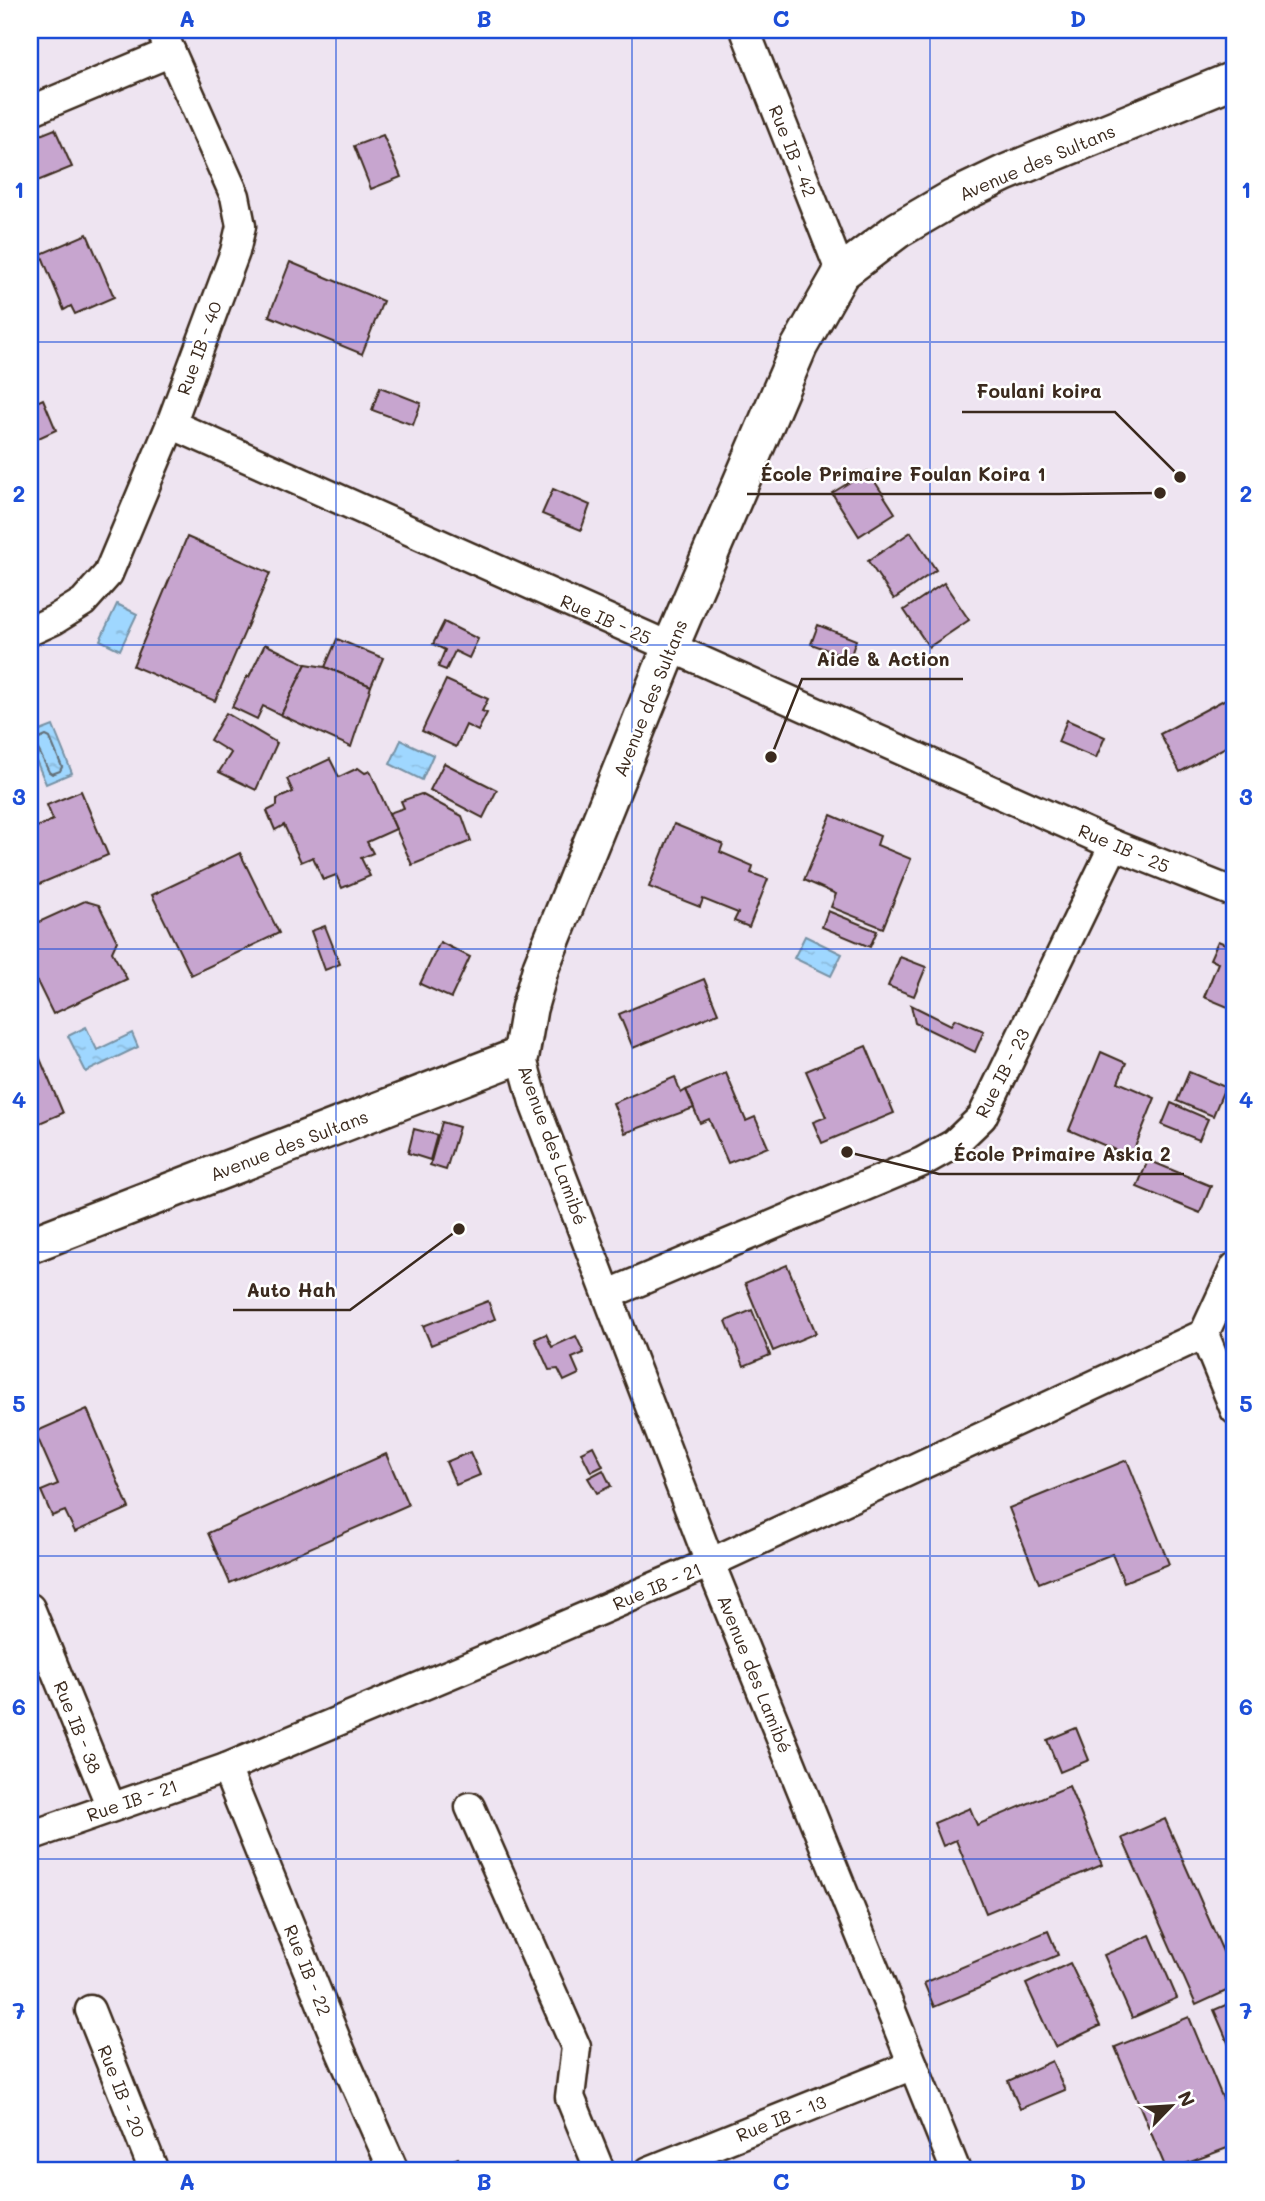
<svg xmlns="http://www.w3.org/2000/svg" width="1265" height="2201" viewBox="0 0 1265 2201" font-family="Mali,sans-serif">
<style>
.water{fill:url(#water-ripples);stroke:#7792a5;stroke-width:2}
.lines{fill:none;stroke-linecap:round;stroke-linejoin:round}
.shore{stroke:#636f78;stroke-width:2}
.building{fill:#c7a5cf;stroke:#3b2a1e;stroke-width:2}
.minor-casing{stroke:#3b2a1e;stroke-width:33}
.tertiary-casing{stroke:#3b2a1e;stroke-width:40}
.minor{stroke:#fff;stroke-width:28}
.tertiary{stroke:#fff;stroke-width:35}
.grid{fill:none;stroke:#1d4ed8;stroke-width:2;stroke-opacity:0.55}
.labels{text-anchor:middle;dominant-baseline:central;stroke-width:5;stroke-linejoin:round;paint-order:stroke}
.street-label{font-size:18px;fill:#3b2a1e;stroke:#fff}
.leader{fill:none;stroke:#3b2a1e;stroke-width:2.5}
.callout-dot{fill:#3b2a1e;stroke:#fff;stroke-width:2.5}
.callout-label{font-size:19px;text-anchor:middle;font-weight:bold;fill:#3b2a1e;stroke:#fff;stroke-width:5;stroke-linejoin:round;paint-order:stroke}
.neatline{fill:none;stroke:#1d4ed8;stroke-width:2.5}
.grid-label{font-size:23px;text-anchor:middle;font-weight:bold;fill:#1d4ed8}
</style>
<defs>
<pattern id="water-ripples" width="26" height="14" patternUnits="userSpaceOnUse" patternTransform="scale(1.75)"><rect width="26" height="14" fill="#9fd7ff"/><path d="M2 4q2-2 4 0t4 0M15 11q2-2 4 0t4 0" fill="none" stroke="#8ab9da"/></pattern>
</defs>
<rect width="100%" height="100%" fill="#eee4f1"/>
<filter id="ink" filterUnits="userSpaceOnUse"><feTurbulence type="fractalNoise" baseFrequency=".0143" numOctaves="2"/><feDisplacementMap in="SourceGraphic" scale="14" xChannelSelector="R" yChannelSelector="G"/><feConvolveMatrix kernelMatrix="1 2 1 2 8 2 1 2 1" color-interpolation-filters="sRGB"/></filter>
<g filter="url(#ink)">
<g class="water">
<polygon points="117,604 137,614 120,650 100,640"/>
<polygon points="53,726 72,773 46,784 30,746 30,735"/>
<polygon points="401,740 433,755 422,780 390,764"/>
<polygon points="805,936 842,954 831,976 794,958"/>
<polygon points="86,1027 97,1050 132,1033 138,1047 86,1072 68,1036"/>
</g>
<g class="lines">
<polygon class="shore" points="46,736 50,738 62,767 60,771 52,774 49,772 39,751 34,744 35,741"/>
</g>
<g class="building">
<polygon points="55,129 72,167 35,182 30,171 30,139"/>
<polygon points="383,135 401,177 371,189 354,146"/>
<polygon points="87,234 114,297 75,314 71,306 64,310 41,254"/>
<polygon points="290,262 383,301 362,354 269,316"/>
<polygon points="380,387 421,403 413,425 372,410"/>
<polygon points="43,399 56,430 30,442 30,405"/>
<polygon points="868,471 895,513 859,536 832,493"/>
<polygon points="553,489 590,505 581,530 542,514"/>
<polygon points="911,532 936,570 894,599 868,561"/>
<polygon points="187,537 270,573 215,701 133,666"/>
<polygon points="944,583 969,620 929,647 904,610"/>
<polygon points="444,622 478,639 469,658 455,651 446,670 438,667 445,650 433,644"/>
<polygon points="818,625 856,640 850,658 811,644"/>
<polygon points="337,639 383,658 371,686 325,667"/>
<polygon points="265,644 306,664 281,715 263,706 257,719 232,707 247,676 249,677"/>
<polygon points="306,664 325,667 371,686 351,747 281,715"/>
<polygon points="446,680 488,699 482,711 487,713 478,731 466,725 456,747 422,731"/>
<polygon points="1235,694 1235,742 1180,772 1160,734"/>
<polygon points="226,713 277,743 256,790 219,772 231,753 210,740"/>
<polygon points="1067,720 1105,737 1096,758 1058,742"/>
<polygon points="330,759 339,777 358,768 365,773 370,771 396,829 367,842 373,853 361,858 370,876 342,888 336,875 323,880 313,857 301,862 284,825 275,830 267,811 277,806 277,799 293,792 287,779"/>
<polygon points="444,763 497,790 483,818 430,790"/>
<polygon points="81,791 108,855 30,888 30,830 53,820 47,805"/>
<polygon points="421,794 462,816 471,841 412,865 389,813 404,808 401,801"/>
<polygon points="831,815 880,836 877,845 911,859 883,928 831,907 836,894 804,880"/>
<polygon points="674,824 723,844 720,852 753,866 751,873 768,879 749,927 734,921 738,913 703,899 700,907 649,887"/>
<polygon points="240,853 279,933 191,975 152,895"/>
<polygon points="85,901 99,905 117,941 112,952 127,979 53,1014 30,967 30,950 35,940 30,926"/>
<polygon points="828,911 877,931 870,947 822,927"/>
<polygon points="325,926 340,964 325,970 311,931"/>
<polygon points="1218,941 1235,948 1235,1010 1204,997 1218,963 1210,959"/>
<polygon points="440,942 470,957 451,998 420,984"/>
<polygon points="900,957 926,967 914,996 888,986"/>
<polygon points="704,979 718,1013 633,1048 619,1014"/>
<polygon points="911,1005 951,1025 955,1019 984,1031 975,1052 915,1023"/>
<polygon points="30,1035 63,1113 30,1127"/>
<polygon points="866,1046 894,1113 822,1143 813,1122 826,1117 806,1071"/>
<polygon points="1101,1052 1126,1063 1118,1082 1155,1098 1131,1157 1069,1130"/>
<polygon points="1189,1072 1225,1087 1213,1116 1177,1101"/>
<polygon points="726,1073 746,1121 755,1117 768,1147 728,1163 709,1119 700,1123 686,1090"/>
<polygon points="675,1077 681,1093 686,1090 694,1108 625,1133 613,1103"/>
<polygon points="1171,1103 1208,1119 1199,1140 1162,1125"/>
<polygon points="442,1122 459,1127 446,1170 430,1165"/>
<polygon points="414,1129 437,1135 430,1160 408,1153"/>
<polygon points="1148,1160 1211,1186 1200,1213 1137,1187"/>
<polygon points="787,1265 816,1333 773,1351 745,1283"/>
<polygon points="488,1301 495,1319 431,1345 423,1326"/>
<polygon points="752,1310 770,1355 744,1366 726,1321"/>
<polygon points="546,1334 552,1347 576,1336 584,1353 572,1358 579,1374 564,1381 558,1369 549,1370 535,1339"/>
<polygon points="87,1409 129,1508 75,1532 65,1511 52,1516 41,1491 58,1484 35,1432"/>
<polygon points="593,1446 603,1466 591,1472 581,1452"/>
<polygon points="470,1452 480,1475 456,1485 446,1462"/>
<polygon points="386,1454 408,1505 230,1583 208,1533"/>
<polygon points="1127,1460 1169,1564 1124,1582 1112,1554 1039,1583 1009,1508"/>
<polygon points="603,1470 611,1486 597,1493 588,1478"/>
<polygon points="1076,1728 1089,1760 1060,1772 1047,1740"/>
<polygon points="1069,1786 1102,1865 986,1913 956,1840 943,1846 934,1823 970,1808 977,1825"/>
<polygon points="1165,1819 1235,1979 1235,1987 1196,2005 1122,1838"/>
<polygon points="1048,1931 1058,1955 934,2007 924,1983"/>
<polygon points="1150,1935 1177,1998 1132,2018 1104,1955"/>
<polygon points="1070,1963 1100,2026 1055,2047 1026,1984"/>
<polygon points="1235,2001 1235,2059 1214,2010"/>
<polygon points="1189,2017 1235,2128 1235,2145 1167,2171 1115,2047"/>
<polygon points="1052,2061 1065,2090 1020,2109 1008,2081"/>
<polygon points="458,2158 464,2171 429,2171 429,2170"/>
<polygon points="1235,2162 1235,2171 1214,2171"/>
</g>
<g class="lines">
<g class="minor-casing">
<g id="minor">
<polyline points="745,30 841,273"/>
<polyline points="30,111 171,52"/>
<polyline points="171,424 1114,845 1235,893"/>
<polyline points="30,631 54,620 83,602 108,574 171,424 235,252 241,226 235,196 161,30"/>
<polyline points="521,1055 535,1106 710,1563 956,2171"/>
<polyline points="609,1294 922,1162 954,1144 982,1117 1114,845"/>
<polyline points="1204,1334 1235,1410"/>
<polyline points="30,1608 111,1807"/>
<polyline points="226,1768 341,2052 394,2171"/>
<polyline points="470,1807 576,2047 570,2097 600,2171"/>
<polyline points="30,1836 226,1768 498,1654 710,1563 1204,1334 1235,1267"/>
<polyline points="90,2010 154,2171"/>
<polyline points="649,2171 913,2065"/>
</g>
</g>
<g class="tertiary-casing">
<polyline id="tertiary" points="30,1245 521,1055 529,1009 541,967 670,648 799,347 841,273 898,230 953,198 1005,173 1235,79"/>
</g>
<use href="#minor" class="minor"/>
<use href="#tertiary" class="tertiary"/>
</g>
</g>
<path class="grid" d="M336,30V2171M632,30V2171M930,30V2171M30,342H1235M30,645H1235M30,949H1235M30,1252H1235M30,1556H1235M30,1859H1235"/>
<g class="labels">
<g class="street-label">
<text transform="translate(793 151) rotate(68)">Rue IB - 42</text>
<text transform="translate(1037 162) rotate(-23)">Avenue des Sultans</text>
<text transform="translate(199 348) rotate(-70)">Rue IB - 40</text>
<text transform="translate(606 619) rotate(24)">Rue IB - 25</text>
<text transform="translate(650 698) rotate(-68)">Avenue des Sultans</text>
<text transform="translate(1124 848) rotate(23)">Rue IB - 25</text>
<text transform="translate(1002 1073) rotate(-63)">Rue IB - 23</text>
<text transform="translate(289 1145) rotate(-21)">Avenue des Sultans</text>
<text transform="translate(553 1145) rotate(70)">Avenue des Lamibé</text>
<text transform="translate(657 1586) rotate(-23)">Rue IB - 21</text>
<text transform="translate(755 1674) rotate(68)">Avenue des Lamibé</text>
<text transform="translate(78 1727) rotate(68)">Rue IB - 38</text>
<text transform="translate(132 1800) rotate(-19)">Rue IB - 21</text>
<text transform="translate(308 1970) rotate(68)">Rue IB - 22</text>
<text transform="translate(122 2091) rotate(68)">Rue IB - 20</text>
<text transform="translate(781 2118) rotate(-22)">Rue IB - 13</text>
</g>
</g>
<path class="leader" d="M1180 477L1115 412H962M1160 493L1060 494H747M771 757L802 679H963M847 1152L939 1174H1184M459 1229L350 1310H233"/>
<g class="callout-dot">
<circle cx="1180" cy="477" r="7"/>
<circle cx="1160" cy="493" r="7"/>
<circle cx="771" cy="757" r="7"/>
<circle cx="847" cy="1152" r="7"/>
<circle cx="459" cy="1229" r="7"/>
</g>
<g class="callout-label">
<text x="1039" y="398">Foulani koira</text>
<text x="903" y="481">École Primaire Foulan Koira 1</text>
<text x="883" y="666">Aide &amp; Action</text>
<text x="1062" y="1161">École Primaire Askia 2</text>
<text x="291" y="1297">Auto Hah</text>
</g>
<rect width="1265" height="2201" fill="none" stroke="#fff" stroke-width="77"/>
<g transform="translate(1171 2106) rotate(65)" stroke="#ffffff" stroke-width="5" paint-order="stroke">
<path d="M0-5L12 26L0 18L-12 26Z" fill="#3b2a1e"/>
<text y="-10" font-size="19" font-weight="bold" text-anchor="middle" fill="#3b2a1e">N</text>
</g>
<rect x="38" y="38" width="1188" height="2124" class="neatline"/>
<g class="grid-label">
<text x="187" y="27">A</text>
<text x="484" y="27">B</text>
<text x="781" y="27">C</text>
<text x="1078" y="27">D</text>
<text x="19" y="198">1</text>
<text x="1246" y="198">1</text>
<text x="19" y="502">2</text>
<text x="1246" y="502">2</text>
<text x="19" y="805">3</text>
<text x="1246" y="805">3</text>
<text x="19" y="1108">4</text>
<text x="1246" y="1108">4</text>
<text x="19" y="1412">5</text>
<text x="1246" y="1412">5</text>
<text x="19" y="1715">6</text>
<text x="1246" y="1715">6</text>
<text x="19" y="2019">7</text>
<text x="1246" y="2019">7</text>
<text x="187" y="2190">A</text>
<text x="484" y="2190">B</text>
<text x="781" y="2190">C</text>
<text x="1078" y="2190">D</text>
</g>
</svg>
